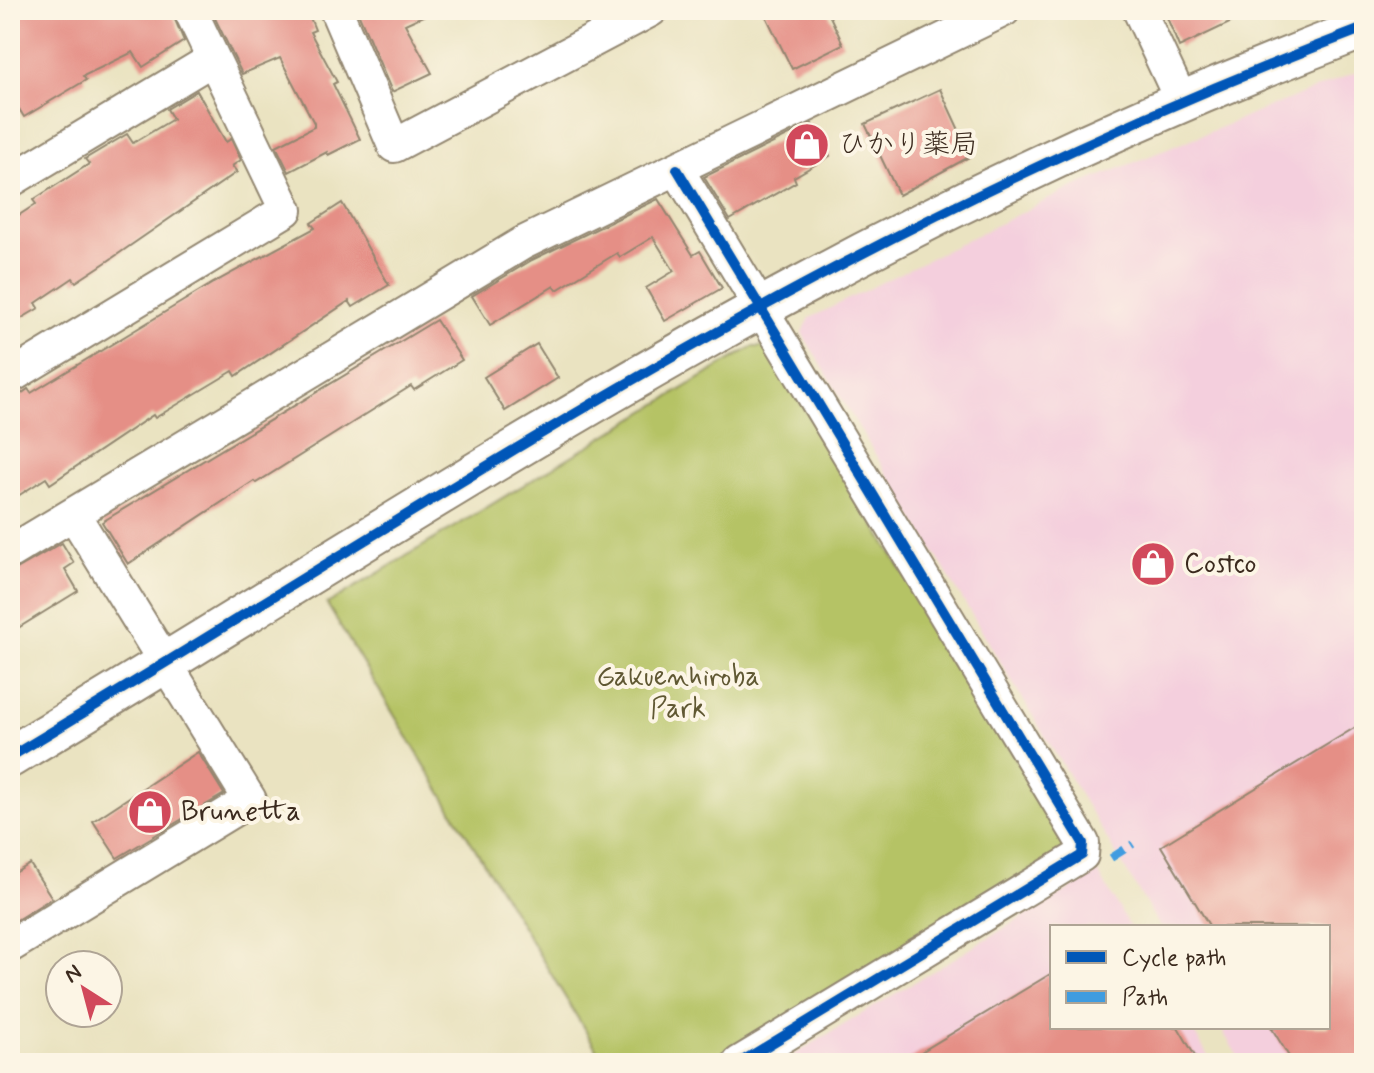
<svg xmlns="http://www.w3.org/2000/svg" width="1374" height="1073" viewBox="0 0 1374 1073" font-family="Mynerve,'Klee One',sans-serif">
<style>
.built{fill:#f4cfdd}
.green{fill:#b5c365;stroke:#787642;stroke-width:2}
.building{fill:#e58f86}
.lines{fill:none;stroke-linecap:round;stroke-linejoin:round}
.minor-casing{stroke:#928670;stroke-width:36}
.tertiary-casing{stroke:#928670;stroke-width:44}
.minor{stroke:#fff;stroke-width:32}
.tertiary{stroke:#fff;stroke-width:40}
.quiet{stroke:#3f9ce0;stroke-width:8;stroke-dasharray:16 8;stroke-linecap:butt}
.cycleway-casing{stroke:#fcf5e5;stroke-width:15}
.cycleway{stroke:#0057b8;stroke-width:10}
.labels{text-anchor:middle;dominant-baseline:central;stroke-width:8;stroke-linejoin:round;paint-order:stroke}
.poi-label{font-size:28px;fill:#3b2a1e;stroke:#fcf5e5;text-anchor:start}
.park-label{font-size:28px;fill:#605833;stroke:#fcf5e5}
</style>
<rect width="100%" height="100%" fill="#fcf5e5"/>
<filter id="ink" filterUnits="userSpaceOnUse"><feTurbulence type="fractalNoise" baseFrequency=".0125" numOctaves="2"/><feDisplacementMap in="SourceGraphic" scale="16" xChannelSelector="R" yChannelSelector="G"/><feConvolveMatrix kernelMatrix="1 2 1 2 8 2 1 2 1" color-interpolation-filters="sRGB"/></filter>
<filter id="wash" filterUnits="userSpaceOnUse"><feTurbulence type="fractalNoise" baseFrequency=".006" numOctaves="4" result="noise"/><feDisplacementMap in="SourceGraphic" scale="32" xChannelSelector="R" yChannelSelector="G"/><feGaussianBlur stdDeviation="1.8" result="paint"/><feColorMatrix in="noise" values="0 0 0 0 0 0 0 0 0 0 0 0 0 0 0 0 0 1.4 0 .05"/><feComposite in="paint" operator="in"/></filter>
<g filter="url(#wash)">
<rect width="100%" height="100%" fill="#eae3c1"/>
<g class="built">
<polygon points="1364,69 1364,1063 1242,1063 1220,1027 1328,1027 1328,927 1160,927 802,333 810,318 1071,188"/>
<polygon points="1098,872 1130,927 1052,927 1052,1027 1191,1027 1212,1063 780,1063"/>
</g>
<polygon class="green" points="752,347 767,347 1066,842 1063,851 716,1063 605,1063 327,604"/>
<g id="blocks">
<g class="building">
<polygon points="26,10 171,10 184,41 143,67 133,52 83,76 86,80 24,117 19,109 10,115 10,20"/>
<polygon points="211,10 307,10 315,30 310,32 337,82 333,84 360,139 328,155 327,152 289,172 276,146 314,127 314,123 280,58 242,74"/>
<polygon points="357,10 436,10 405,24 432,73 392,92"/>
<polygon points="763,10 827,10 843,44 792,69"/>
<polygon points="1164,10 1257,10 1179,47"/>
<polygon points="940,89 971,156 899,195 865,124"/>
<polygon points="197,91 226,142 231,139 241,160 232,166 237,172 108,261 76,282 73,278 36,303 39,308 10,325 10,221 36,204 33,200 89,164 85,159 127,134 133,143 173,119 167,109"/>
<polygon points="812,124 830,156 794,177 796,182 730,220 704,177"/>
<polygon points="658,199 693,255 700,251 722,288 665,321 646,288 674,271 653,237 620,257 617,253 557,290 554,286 490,325 472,296 532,260"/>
<polygon points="342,203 389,285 353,307 349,301 236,376 233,371 155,418 153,415 50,484 46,478 10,501 10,402 28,389 31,393 213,283 315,228 311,223"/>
<polygon points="436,320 462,360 414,390 411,386 256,483 254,481 128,564 102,522"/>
<polygon points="537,344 558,378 505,411 484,377"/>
<polygon points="62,543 74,563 65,569 78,591 10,633 10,573"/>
<polygon points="1364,722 1364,1063 1293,1063 1271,1027 1328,1027 1328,927 1210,927 1161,846"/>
<polygon points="198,752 224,794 117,858 93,821"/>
<polygon points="30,864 52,898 10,924 10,876"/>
<polygon points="1052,973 1052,1027 1178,1027 1199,1063 903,1063"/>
</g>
</g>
</g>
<g filter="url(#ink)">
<use href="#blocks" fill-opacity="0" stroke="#928670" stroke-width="2"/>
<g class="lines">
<g class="minor-casing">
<g id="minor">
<polyline points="336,10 394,146 651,10"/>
<polyline points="1139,10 1182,102"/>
<polyline points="677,169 1083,843 1082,855 739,1063"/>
<polyline points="10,181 213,59"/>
<polyline points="10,377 286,210 190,10"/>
<polyline points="10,552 523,243 1004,10"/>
<polyline points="10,946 250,800 74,515"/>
</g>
</g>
<g class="tertiary-casing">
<path id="tertiary" d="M10,757C273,600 531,431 801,286C983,188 1172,101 1364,28"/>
</g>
<use href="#minor" class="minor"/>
<use href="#tertiary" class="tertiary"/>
<polyline class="quiet" points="1111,858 1133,844"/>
<g class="cycleway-casing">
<g id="cycleway">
<polyline points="677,169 1083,843 1082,855 739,1063"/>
<path d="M10,757C273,600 531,431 801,286C983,188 1172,101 1364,28"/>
</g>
</g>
<use href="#cycleway" class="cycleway"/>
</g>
</g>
<defs>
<g id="shop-disc" transform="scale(2.3)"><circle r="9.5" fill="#d1495b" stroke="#fcf5e5"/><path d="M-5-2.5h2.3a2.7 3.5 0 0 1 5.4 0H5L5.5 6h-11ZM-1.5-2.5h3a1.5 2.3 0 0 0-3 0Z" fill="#fff"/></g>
</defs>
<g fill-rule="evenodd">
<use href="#shop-disc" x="807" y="145"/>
<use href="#shop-disc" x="1153" y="564"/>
<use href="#shop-disc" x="150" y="812"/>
</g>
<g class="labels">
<g class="poi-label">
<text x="838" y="145">ひかり薬局</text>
<text x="1184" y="564">Costco</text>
<text x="181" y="812">Brunetta</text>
</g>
<g class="park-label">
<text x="678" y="677">Gakuenhiroba<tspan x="678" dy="32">Park</tspan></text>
</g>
</g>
<rect width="1374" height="1073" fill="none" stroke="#fcf5e5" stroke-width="40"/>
<rect x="1050" y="925" width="280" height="104" fill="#fcf5e5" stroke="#afa495" stroke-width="2"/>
<rect x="1066" y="951" width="40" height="12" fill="#0057b8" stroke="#afa495" stroke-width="2"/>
<text x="1122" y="965" font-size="24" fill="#3b2a1e">Cycle path</text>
<rect x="1066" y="991" width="40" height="12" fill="#3f9ce0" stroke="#afa495" stroke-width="2"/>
<text x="1122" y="1005" font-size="24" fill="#3b2a1e">Path</text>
<g transform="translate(84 989) rotate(324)"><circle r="38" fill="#fcf5e5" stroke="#afa495" stroke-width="2"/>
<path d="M0-6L14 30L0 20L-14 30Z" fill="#d1495b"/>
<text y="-12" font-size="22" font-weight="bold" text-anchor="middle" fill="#3b2a1e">N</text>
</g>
</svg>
